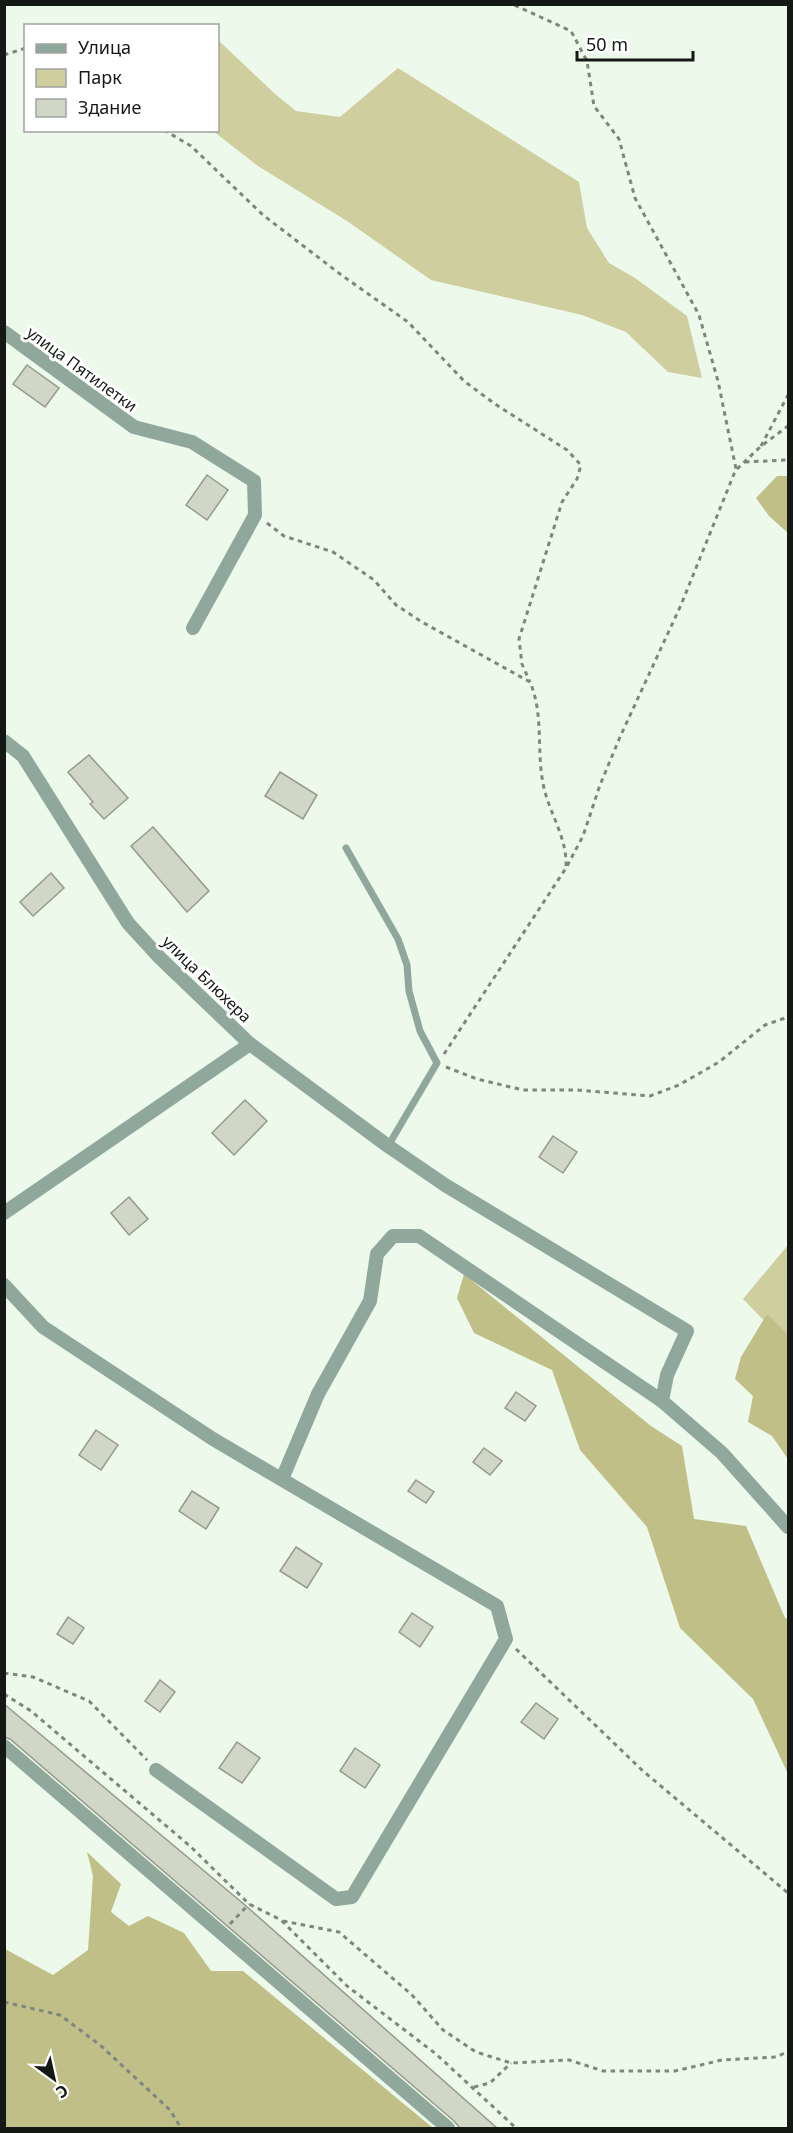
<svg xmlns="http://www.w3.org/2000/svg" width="793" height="2133" viewBox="0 0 793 2133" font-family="'Noto Sans',sans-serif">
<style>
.green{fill:#cfce9e}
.forest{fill:#c0bf88}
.building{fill:#d0d7c6;stroke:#959b8b;stroke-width:1.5}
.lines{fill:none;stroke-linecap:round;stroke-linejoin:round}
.path{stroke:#7e877e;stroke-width:3;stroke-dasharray:4.5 4.5;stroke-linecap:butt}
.lane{stroke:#8fa89b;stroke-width:7}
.street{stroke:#8fa89b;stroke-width:14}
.labels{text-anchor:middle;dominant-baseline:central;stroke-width:6;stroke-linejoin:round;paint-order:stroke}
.street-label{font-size:16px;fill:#151915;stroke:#fff}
</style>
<rect width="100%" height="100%" fill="#ecf9eb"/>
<g class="green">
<polygon points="218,40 275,94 296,111 340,117 398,68 579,182 587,228 609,263 635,278 687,316 702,378 668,372 626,332 582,315 431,280 347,221 258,166 213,131 218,130"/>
<polygon points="788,1245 788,1345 743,1299"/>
</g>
<g class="forest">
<polygon points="777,476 788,476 788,533 769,516 756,498"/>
<polygon points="464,1274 651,1426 682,1446 694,1519 746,1526 785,1618 788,1619 788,1774 753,1699 680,1628 647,1527 580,1450 552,1370 474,1333 457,1298"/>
<polygon points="767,1314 788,1335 788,1459 772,1436 748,1422 753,1396 735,1379 741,1357"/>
<polygon points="87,1852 121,1884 111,1912 129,1926 148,1916 184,1933 211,1971 243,1971 433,2128 5,2128 5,1949 53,1975 88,1950 93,1876"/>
</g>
<g class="building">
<polygon points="27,365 59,388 45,407 13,384"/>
<polygon points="207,475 228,490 207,520 186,505"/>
<polygon points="89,755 128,798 104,819 90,804 93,802 68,772"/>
<polygon points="280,772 317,795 303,819 265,796"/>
<polygon points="153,827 209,891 187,912 131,846"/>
<polygon points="51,873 64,888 33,916 20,902"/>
<polygon points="245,1100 267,1121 234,1155 212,1133"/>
<polygon points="553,1136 577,1152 563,1173 539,1157"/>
<polygon points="129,1197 148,1219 129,1235 111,1213"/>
<polygon points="516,1392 536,1406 525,1421 505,1408"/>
<polygon points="96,1430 118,1445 101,1470 79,1455"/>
<polygon points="484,1448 502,1461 490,1475 473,1462"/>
<polygon points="416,1480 434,1492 426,1503 408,1491"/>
<polygon points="192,1491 219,1508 206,1529 179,1511"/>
<polygon points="296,1547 322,1564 307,1588 280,1571"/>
<polygon points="412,1613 433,1627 420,1647 399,1632"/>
<polygon points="68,1617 84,1628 73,1644 57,1634"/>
<polygon points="160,1680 175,1692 160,1712 145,1701"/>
<polygon points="536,1703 558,1719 544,1739 521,1722"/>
<polygon points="4,1704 245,1905 497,2128 460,2128 454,2121 10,1739 4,1737"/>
<polygon points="237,1742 260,1758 242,1783 219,1768"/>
<polygon points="355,1748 380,1765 365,1788 340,1771"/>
</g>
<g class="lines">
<g class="path">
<polyline points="4,55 26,48"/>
<polyline points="164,130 191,146 263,215 340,274 408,322 464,381 495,404 567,450 581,465 577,479 562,502 519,639 522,664 530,682"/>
<polyline points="761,446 788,395"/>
<polyline points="745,462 788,460"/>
<polyline points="737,469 760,447 788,426"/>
<path d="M267,523L284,536L333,552L374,580L396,605L422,622L530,682C545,717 535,755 545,792C552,817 567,840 566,866"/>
<polyline points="444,1054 566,868 583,836 600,785 620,737 681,605 736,469 718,381 699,315 635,198 619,139 594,106 587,61 571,31 512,4"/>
<polyline points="446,1067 477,1079 523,1090 577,1090 650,1096 679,1085 719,1062 765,1025 788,1017"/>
<polyline points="516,1649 643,1771 788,1893"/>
<polyline points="4,1673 33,1677 89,1701 147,1760"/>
<polyline points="4,1694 31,1711 191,1847 249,1904 281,1920 347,1986 436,2054 516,2128"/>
<polyline points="283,1921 339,1932 412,1995 443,2030 476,2052 511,2063 569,2060 603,2071 675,2071 722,2060 777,2057 788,2051"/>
<polyline points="230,1924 249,1904"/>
<polyline points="4,2002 60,2015 100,2045 170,2110 181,2128"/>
<polyline points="474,2087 490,2083 511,2063"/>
</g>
<polyline class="lane" points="346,848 398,939 407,965 409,991 420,1031 437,1063 388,1146"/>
<g class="street">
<polyline points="4,332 134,427 192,442 254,481 255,515 193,628"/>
<polyline points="4,741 23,756 128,923 160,958 250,1044 388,1146 445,1185 687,1331 667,1375 662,1401 722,1453 788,1527"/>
<polyline points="4,1213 250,1044"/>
<polyline points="4,1285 43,1327 213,1439 497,1606 506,1639 352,1897 336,1899 156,1770"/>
<polyline points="282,1479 318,1394 370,1301 377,1254 393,1236 419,1236 662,1401"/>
<polyline points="4,1746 448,2128"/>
</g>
</g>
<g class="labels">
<g class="street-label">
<text transform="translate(82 369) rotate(36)">улица Пятилетки</text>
<text transform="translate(207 979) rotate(44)">улица Блюхера</text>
</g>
</g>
<rect width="793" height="2133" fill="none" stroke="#151915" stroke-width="12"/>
<rect x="24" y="24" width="195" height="108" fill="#ffffff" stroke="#a1a3a1" stroke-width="1.5"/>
<rect x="36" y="44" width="30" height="9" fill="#8fa89b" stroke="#a1a3a1" stroke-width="1.5"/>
<text x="78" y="54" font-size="18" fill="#151915">Улица</text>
<rect x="36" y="69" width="30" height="18" fill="#cfce9e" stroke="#a1a3a1" stroke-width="1.5"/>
<text x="78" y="84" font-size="18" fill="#151915">Парк</text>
<rect x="36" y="99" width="30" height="18" fill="#d0d7c6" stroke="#a1a3a1" stroke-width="1.5"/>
<text x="78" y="114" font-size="18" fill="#151915">Здание</text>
<g transform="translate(54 2079) rotate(147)" stroke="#ffffff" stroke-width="4.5" paint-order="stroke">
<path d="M0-4.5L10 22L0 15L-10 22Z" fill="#151915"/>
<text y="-9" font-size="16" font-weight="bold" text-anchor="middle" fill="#151915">С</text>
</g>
<path d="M577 51v9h116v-9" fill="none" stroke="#151915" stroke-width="3"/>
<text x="586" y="51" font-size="18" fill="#151915" stroke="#ffffff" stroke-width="4.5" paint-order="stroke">50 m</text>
</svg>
